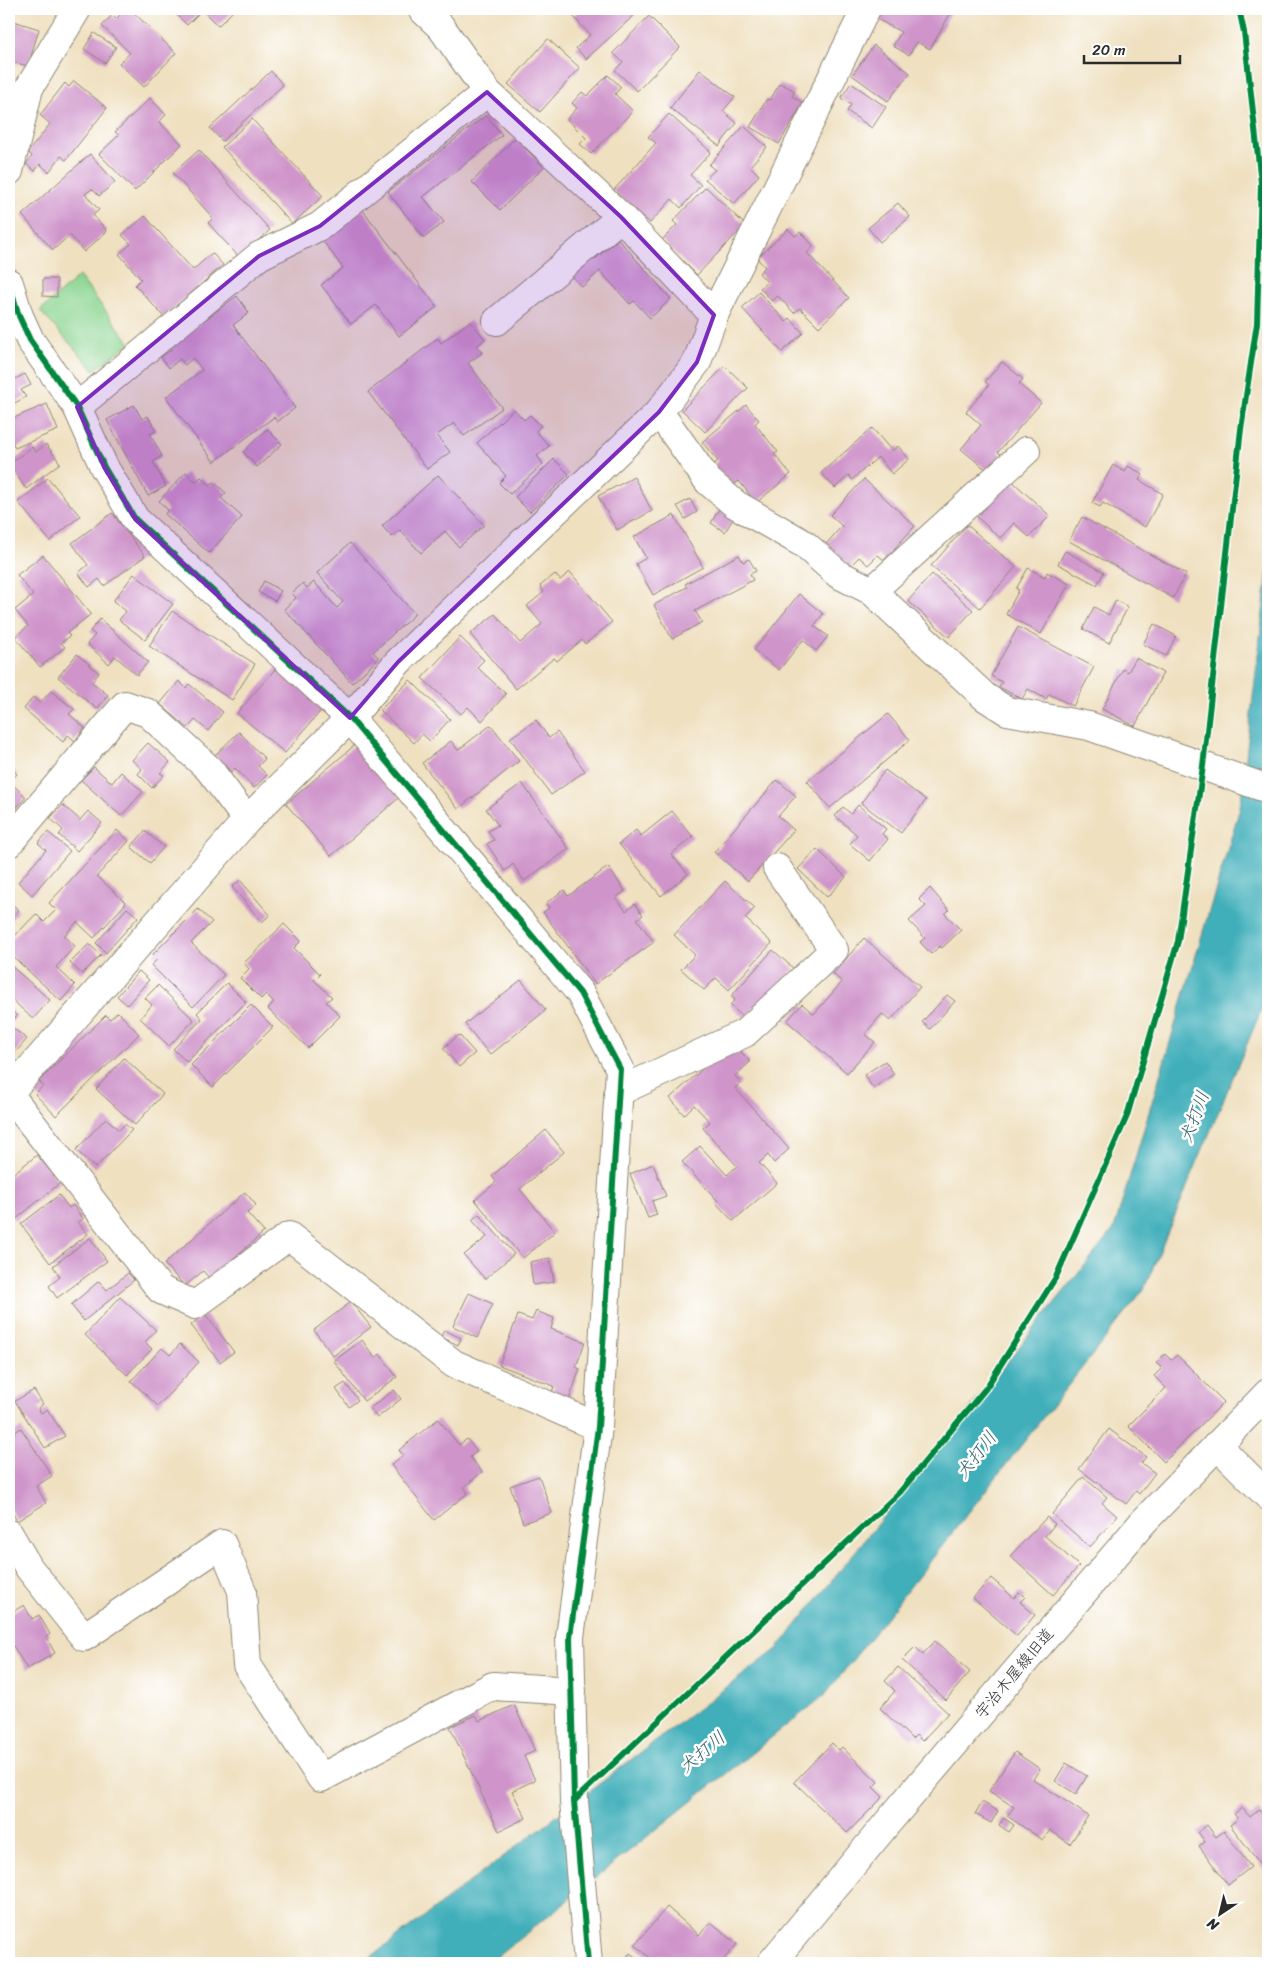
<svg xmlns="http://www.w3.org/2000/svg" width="1277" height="1972" viewBox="0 0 1277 1972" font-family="Sriracha,'Klee One',sans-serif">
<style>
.green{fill:#8bd591;stroke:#5b805e}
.water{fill:#3fafba;stroke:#356d72}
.building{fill:#cf94ca}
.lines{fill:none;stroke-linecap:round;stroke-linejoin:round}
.minor-casing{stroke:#8d8676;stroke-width:30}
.tertiary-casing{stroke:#8d8676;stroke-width:30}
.minor{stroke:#fff;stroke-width:28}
.tertiary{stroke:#fff;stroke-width:28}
.cycleway-casing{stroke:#fff;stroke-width:9}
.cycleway{stroke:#00873e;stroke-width:6}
.marked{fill:#7b2cbf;fill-opacity:0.2;stroke:#7b2cbf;stroke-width:4;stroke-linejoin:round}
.labels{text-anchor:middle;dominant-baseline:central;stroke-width:5;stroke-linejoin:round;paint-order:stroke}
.street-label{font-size:16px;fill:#2b2b2b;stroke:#fff}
.water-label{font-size:18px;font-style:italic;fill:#336064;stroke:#fff}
</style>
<rect width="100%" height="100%" fill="#fff"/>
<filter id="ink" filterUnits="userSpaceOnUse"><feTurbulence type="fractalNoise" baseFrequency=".02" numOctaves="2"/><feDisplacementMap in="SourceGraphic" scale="10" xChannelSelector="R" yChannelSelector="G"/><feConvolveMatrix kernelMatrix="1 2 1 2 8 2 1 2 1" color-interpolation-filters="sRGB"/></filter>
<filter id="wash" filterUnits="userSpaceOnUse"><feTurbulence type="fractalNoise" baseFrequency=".0096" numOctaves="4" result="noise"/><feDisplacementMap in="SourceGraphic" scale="20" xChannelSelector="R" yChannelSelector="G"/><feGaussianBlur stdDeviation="1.12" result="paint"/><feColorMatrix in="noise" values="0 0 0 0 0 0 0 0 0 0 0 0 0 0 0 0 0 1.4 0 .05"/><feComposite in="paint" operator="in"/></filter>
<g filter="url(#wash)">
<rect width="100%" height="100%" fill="#efe0c0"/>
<polygon class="green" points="79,276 130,343 94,370 40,311"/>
<polygon class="water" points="1268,570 1268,994 1144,1289 826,1694 489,1963 363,1963 777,1649 1114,1229 1240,808"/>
<g id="blocks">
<g class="building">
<polygon points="126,9 130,9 176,53 144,87 119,63 130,53 102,26 112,15 116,19"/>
<polygon points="171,9 235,9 218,26 202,10 187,25"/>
<polygon points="580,9 636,9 639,11 586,59 576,48 590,35 573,16"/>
<polygon points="883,9 953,9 930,49 917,42 909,55 893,46 901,32 877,19"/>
<polygon points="9,14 11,15 10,20 39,29 28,66 9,61"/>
<polygon points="649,16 680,47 637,91 615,70 623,62 613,53"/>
<polygon points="94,33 116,47 105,63 84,49"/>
<polygon points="548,39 580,68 540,112 508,84"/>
<polygon points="874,45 910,73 888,101 852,75"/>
<polygon points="700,70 735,97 723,111 737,123 719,146 670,108"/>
<polygon points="271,71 283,85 222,141 210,128"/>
<polygon points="608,75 621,87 615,94 633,111 591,154 580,144 586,138 567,119 577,108 572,103 582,92 587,96"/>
<polygon points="74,81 107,108 66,160 61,156 49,172 40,164 35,171 26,164 32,156 28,152 50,124 40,115 65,83 69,87"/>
<polygon points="780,83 795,91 792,96 803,103 779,144 750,127 767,99 770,100"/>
<polygon points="851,83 886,107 872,128 847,111 851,105 841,98"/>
<polygon points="150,98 166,115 159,122 182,144 135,191 99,154 119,135 115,132"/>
<polygon points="669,114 711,152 690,175 701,185 681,208 672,199 650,223 613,191 656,143 648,137"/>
<polygon points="486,115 502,135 423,197 444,222 424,238 388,192"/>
<polygon points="252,119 323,196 292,224 222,147"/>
<polygon points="744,126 767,147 750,166 759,175 734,204 705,179 715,170 709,165"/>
<polygon points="515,138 544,167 500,210 472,182"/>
<polygon points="199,150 270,230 239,257 208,223 213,218 173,173"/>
<polygon points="90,154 115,182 99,196 92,189 85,194 99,210 93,215 107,231 84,252 70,235 53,250 22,215"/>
<polygon points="706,187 745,225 697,275 662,240 677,225 673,221"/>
<polygon points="898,203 910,217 880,242 868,228"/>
<polygon points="362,209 437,307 399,336 376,305 351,324 321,285 343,268 322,240"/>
<polygon points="145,216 193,270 212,253 223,265 164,317 135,285 141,279 119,254 131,244 122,235"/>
<polygon points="788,229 795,236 800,232 814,246 807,253 849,298 819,327 800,308 794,313 778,296 772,301 760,288 767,282 759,273 765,267 757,258"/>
<polygon points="618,239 671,299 650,318 634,301 630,304 600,271 582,287 572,276 591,258 594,260"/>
<polygon points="43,279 57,279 57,297 43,296"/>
<polygon points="759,292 786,322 790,318 803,333 782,352 742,308"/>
<polygon points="237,296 249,313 233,325 295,408 277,422 274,417 214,462 166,397 202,370 193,358 185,365 180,359 169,368 161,357 172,349 170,346"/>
<polygon points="470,321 485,339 477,346 482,353 468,363 502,408 464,436 454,423 437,435 450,452 427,469 368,392 438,338 441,343"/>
<polygon points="1002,362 1023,379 1019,384 1041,403 998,452 1002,455 988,471 961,449 981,425 966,412 989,385 985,382"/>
<polygon points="725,366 748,388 705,432 682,410"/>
<polygon points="9,367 15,379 25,374 31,385 21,390 26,397 9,406"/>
<polygon points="47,404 58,430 15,448 9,434 9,420"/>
<polygon points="134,405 142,419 148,416 156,431 150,434 162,456 153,462 166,486 148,496 107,420"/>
<polygon points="746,405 759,420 755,424 778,452 774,454 791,474 756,503 739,481 731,487 713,465 718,461 702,442"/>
<polygon points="514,409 524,420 530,415 541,426 536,431 549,446 537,456 543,464 510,494 499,483 506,476 477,443"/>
<polygon points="872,428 892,451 898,446 909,459 892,474 878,457 852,480 849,475 835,488 821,473"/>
<polygon points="267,429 282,444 257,467 243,452"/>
<polygon points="46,444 60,463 26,489 9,464 32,447 36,452"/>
<polygon points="554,459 569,474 530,512 515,497"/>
<polygon points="1113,465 1125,472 1128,466 1143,474 1139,480 1163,494 1145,527 1103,503 1100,507 1092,503"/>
<polygon points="186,472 196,482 201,477 210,485 214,482 226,493 221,498 242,517 209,553 165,514 168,510 159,501"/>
<polygon points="438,475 484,525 459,547 445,531 421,553 400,530 392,537 382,526"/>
<polygon points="634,477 652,511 617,530 598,496"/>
<polygon points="48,478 80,516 50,541 18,502"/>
<polygon points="864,479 915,526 884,560 878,555 868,565 859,557 850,566 826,544 842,526 830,515"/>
<polygon points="1011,480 1050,516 1029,537 1014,523 1000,538 977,517"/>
<polygon points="690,499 697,512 685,519 677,506"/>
<polygon points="719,509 734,517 725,532 711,523"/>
<polygon points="112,513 145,556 104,586 99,579 89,587 78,573 88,565 72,543"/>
<polygon points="674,515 703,567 653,595 636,564 646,558 634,537"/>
<polygon points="1082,517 1186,574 1173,598 1069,541"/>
<polygon points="967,525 1016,567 980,608 931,566"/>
<polygon points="350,543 415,614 373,652 379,658 352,683 284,609 296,598 292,593 303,583 307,588 314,582 337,608 343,602 317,573"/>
<polygon points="1065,551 1104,572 1097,585 1058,564"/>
<polygon points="43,555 91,614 67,633 70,636 61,643 65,647 40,667 15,637 28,626 15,610 33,595 17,575"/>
<polygon points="739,555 743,562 749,559 756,571 750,574 753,580 695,611 702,622 672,639 654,605 687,587 685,584"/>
<polygon points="1028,568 1045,577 1047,572 1069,584 1041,634 1006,614 1019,590 1016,589"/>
<polygon points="570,572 612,622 585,644 582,640 557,661 554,658 516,689 470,634 495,614 520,643 542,624 527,606 544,592 540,586 555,574 560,580"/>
<polygon points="134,574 173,604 145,640 119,620 126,611 113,601"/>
<polygon points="932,574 973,610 949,637 908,601"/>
<polygon points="264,581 281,591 275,601 258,592"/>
<polygon points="799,594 823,614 814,626 828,636 816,651 803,640 779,670 754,650"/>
<polygon points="1116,600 1128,607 1109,643 1083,629 1094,607 1109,615"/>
<polygon points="172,611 255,664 232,700 149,646"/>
<polygon points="100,619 148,662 137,675 115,656 109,664 87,644 95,635 90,631"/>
<polygon points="1154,624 1176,636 1166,656 1143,644"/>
<polygon points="1018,627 1094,667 1073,706 1049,694 1046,699 1028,689 1022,699 999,687 1002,682 991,676"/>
<polygon points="460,637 484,660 477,667 506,694 482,721 468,707 461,714 422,678"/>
<polygon points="77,654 99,673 92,682 108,695 97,709 58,677"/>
<polygon points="1136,658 1163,673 1135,726 1102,709 1123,669 1128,672"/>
<polygon points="277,667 324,707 285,753 237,713"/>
<polygon points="410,680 450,719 430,741 422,734 414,743 380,710"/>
<polygon points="179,681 186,688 189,684 223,712 208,731 195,720 188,728 160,704"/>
<polygon points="51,691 74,709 69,714 85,728 75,741 68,735 63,742 24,709 33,697 40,703"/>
<polygon points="888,714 910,740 830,808 807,781"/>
<polygon points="536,720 549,738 557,732 585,771 551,795 510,738"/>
<polygon points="491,725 519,761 458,809 422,763 451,741 458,750"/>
<polygon points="239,732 265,759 258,766 267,775 254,788 235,768 231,772 215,755"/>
<polygon points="148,743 170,762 160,773 164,775 152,788 138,774 142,769 132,760"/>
<polygon points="355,745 400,797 331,856 286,804"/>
<polygon points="9,766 17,774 10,782 26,797 13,812 9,808"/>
<polygon points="94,767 112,783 121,772 143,792 121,816 81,780"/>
<polygon points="885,770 926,800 901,833 861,803"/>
<polygon points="777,780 796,796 778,816 794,830 748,881 714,852"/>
<polygon points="522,783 569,849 524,881 513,864 505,871 487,844 494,840 488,831 498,825 486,809"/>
<polygon points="63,805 80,820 88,811 102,823 77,851 59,835 63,830 50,818"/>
<polygon points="858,805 886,829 882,834 888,839 870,861 850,844 857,835 835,816 843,807 851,814"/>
<polygon points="672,811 693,837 671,854 688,874 661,896 619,844 636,830 641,836"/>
<polygon points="117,830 129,841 97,876 126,903 94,938 77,922 64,936 75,946 56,967 75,985 61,1001 9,953 9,942 36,914 44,922 56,910 49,903"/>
<polygon points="145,831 164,847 150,863 131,847"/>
<polygon points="48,832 70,851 32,895 18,882 46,850 38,843"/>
<polygon points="817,849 846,877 827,897 798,869"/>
<polygon points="608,867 625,891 616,898 626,911 635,904 643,915 637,919 654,942 595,984 543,912 549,908 546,903 564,890 568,896"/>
<polygon points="240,880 270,915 262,922 232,887"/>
<polygon points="725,881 755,908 745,918 772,943 729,990 716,978 704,990 681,969 695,955 674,935"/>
<polygon points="930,888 949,910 945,914 961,930 942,948 940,946 931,954 920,942 925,938 909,921 926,906 919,899"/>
<polygon points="9,902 19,910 9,922"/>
<polygon points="127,908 138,917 106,953 96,943"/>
<polygon points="198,909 212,922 191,943 224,975 193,1007 151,965 158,959 153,954"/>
<polygon points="284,924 301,941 294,948 320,974 314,980 332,997 326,1002 340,1016 308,1048 268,1009 274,1002 266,994 261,999 240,978 249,969 244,963"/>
<polygon points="864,938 920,987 890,1021 882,1014 865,1034 875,1042 847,1073 787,1021 802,1004 814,1014 842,982 833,974"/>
<polygon points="89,944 101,955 82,974 70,963"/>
<polygon points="773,950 794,969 744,1018 730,1005 735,1000 731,996"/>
<polygon points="9,964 50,1000 33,1019 9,997"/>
<polygon points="139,971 149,980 127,1005 117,996"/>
<polygon points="521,980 546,1010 490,1055 465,1024"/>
<polygon points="227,983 246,1002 187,1062 173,1049 202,1019 197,1013"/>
<polygon points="158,985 194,1020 169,1046 140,1018 152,1005 145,998"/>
<polygon points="947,995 955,1001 930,1029 922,1022"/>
<polygon points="251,1005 273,1027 213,1087 191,1065"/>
<polygon points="9,1008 17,1016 9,1025 27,1039 9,1060"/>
<polygon points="118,1012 139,1034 56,1116 35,1094 43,1086 39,1081 106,1015 110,1019"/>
<polygon points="459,1035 475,1053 459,1067 443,1048"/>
<polygon points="733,1042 750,1062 735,1076 741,1083 735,1088 789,1149 774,1163 768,1155 759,1163 777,1183 733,1221 716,1203 718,1201 682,1162 700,1146 727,1175 737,1166 703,1128 710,1122 694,1105 684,1115 670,1098"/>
<polygon points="124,1058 163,1094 135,1125 96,1089"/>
<polygon points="885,1061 894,1074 873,1088 864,1075"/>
<polygon points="106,1118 119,1130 125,1124 132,1130 95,1168 76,1150"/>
<polygon points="546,1130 564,1152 520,1189 555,1232 523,1258 475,1200 496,1182 492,1176"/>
<polygon points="37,1155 60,1183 15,1220 9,1213 9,1177"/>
<polygon points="653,1164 666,1196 652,1201 657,1215 648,1218 630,1174"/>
<polygon points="245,1192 256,1205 247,1213 264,1232 210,1279 203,1271 185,1286 164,1264"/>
<polygon points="59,1195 69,1208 73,1205 83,1219 78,1222 88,1234 50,1263 21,1224"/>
<polygon points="479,1214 514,1254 485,1279 464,1255 487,1237 472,1220"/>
<polygon points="90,1238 107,1261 57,1298 49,1286 60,1277 53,1266"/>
<polygon points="550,1258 554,1282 533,1285 530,1262"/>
<polygon points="128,1273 134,1280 84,1321 71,1305 99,1281 107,1290"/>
<polygon points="469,1293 493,1304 477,1338 453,1326"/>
<polygon points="120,1297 156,1330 145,1342 152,1349 127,1375 85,1335"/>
<polygon points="351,1302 371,1327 333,1356 314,1330"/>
<polygon points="536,1311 554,1318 551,1329 585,1342 576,1367 580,1369 569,1400 552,1393 554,1386 499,1365 518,1315 532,1320"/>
<polygon points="205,1314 234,1352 220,1362 191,1325"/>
<polygon points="444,1330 461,1338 458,1345 441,1337"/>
<polygon points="362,1340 375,1358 380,1354 397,1377 364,1401 334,1361"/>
<polygon points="180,1344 199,1362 158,1406 131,1381 162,1348 170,1355"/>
<polygon points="1165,1354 1171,1360 1177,1355 1224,1402 1164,1462 1128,1426 1166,1388 1154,1376 1162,1368 1156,1363"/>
<polygon points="345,1383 358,1400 349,1407 336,1389"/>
<polygon points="34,1390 43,1404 38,1408 41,1413 47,1409 65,1436 45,1448 15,1401"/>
<polygon points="394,1390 401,1399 377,1418 370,1408"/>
<polygon points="438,1419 459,1445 467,1439 477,1451 470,1457 482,1472 464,1487 468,1493 434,1520 391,1465 403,1455 399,1450"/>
<polygon points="21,1428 52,1476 36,1486 46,1503 17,1521 9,1507 9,1436"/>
<polygon points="1109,1429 1146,1457 1141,1463 1155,1473 1139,1494 1136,1491 1126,1504 1079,1469"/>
<polygon points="539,1476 552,1513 523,1523 510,1486"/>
<polygon points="1083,1477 1107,1497 1102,1503 1117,1516 1090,1547 1052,1514"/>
<polygon points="1047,1517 1055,1524 1045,1536 1079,1566 1053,1595 1010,1556"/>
<polygon points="991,1578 1014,1598 1019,1592 1025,1597 1020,1602 1035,1615 1017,1636 973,1598"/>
<polygon points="24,1605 32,1619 39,1615 50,1634 46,1637 55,1653 27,1669 9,1639 9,1614"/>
<polygon points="935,1641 970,1672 946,1700 902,1660 915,1647 923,1654"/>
<polygon points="898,1667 948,1713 922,1741 916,1735 912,1739 880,1708 895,1691 885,1681"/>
<polygon points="514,1705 535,1751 524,1756 535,1780 512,1791 526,1818 499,1831 450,1727 476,1715 479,1721"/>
<polygon points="832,1743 839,1750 842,1747 878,1782 873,1787 883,1797 847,1833 794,1782"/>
<polygon points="1015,1752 1040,1769 1033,1779 1088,1816 1070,1844 1050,1830 1043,1840 1007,1816 1014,1807 989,1791"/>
<polygon points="1066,1763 1087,1776 1076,1794 1055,1781"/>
<polygon points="982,1802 998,1811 991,1823 975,1814"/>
<polygon points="1242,1808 1250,1817 1259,1810 1268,1822 1268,1866 1264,1869 1230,1825 1238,1819 1234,1814"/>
<polygon points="1004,1818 1014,1825 1009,1832 999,1825"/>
<polygon points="1207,1825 1216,1837 1224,1831 1251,1867 1228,1885 1199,1846 1205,1842 1198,1832"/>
<polygon points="667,1907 699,1935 711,1922 737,1944 721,1963 656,1963 635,1945"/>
<polygon points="630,1953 644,1963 622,1963"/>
</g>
</g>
</g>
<g filter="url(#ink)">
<use href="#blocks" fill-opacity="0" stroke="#8d8676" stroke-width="1"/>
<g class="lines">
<g class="minor-casing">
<g id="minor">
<polyline points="422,9 441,27 487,92 621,217 714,315"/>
<polyline points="9,171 29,88 77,9"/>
<polyline points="9,283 19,316 30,340 77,407 104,467 135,519 350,718 580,993 620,1069 598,1427 570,1637 574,1801 588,1963"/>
<polyline points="497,321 621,217"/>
<polyline points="77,407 259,256 320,226 487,92"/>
<polyline points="659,412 708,481 735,504 804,544 838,574 872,591 985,697 1007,711 1089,726 1268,789"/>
<polyline points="872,591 1026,451"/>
<polyline points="9,843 125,705 148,713 209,769 247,820"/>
<polyline points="618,1092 745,1033 834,950 777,868"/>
<polyline points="9,1093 247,820 350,718 398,662 659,412 697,362 714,315 866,9"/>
<polyline points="9,1094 161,1290 195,1305 289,1236 454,1364 598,1427"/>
<polyline points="1217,1445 1268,1496"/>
<polyline points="9,1534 29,1568 84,1637 222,1544 242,1591 247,1665 321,1778 493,1686 572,1691"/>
</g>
</g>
<g class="tertiary-casing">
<polyline id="tertiary" points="771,1963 889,1821 1144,1521 1268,1393"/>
</g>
<use href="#minor" class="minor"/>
<use href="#tertiary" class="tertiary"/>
<g class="cycleway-casing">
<g id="cycleway">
<polyline points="9,283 19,316 30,340 77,407 104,467 135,519 350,718 580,993 620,1069 598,1427 570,1637 574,1801 588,1963"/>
<polyline points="574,1801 900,1492 986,1388 1056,1277 1127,1116 1178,941 1203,766 1241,429 1257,323 1261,183 1244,32 1239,9"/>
</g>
</g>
<use href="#cycleway" class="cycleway"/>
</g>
</g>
<path class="marked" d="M487,92L621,217L714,315L697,362L659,412L398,662L350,718L135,519L104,467L77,407L259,256L320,226Z"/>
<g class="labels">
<g class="street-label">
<text transform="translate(1014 1673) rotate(-50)">宇治木屋線旧道</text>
</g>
<g class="water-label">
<text transform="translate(1194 1117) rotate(-69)">犬打川</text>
<text transform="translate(976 1455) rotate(-52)">犬打川</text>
<text transform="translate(702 1752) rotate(-40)">犬打川</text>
</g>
</g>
<rect width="1277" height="1972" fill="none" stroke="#fff" stroke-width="30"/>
<g transform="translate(1220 1914) rotate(215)" stroke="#ffffff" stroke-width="4" paint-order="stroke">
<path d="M0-4L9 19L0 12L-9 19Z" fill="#2b2b2b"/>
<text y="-8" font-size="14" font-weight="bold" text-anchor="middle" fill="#2b2b2b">N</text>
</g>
<path d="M1084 55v8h96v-8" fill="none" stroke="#2b2b2b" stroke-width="2.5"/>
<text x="1092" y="55" font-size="15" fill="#2b2b2b" stroke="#ffffff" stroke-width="4" paint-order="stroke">20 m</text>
</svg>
